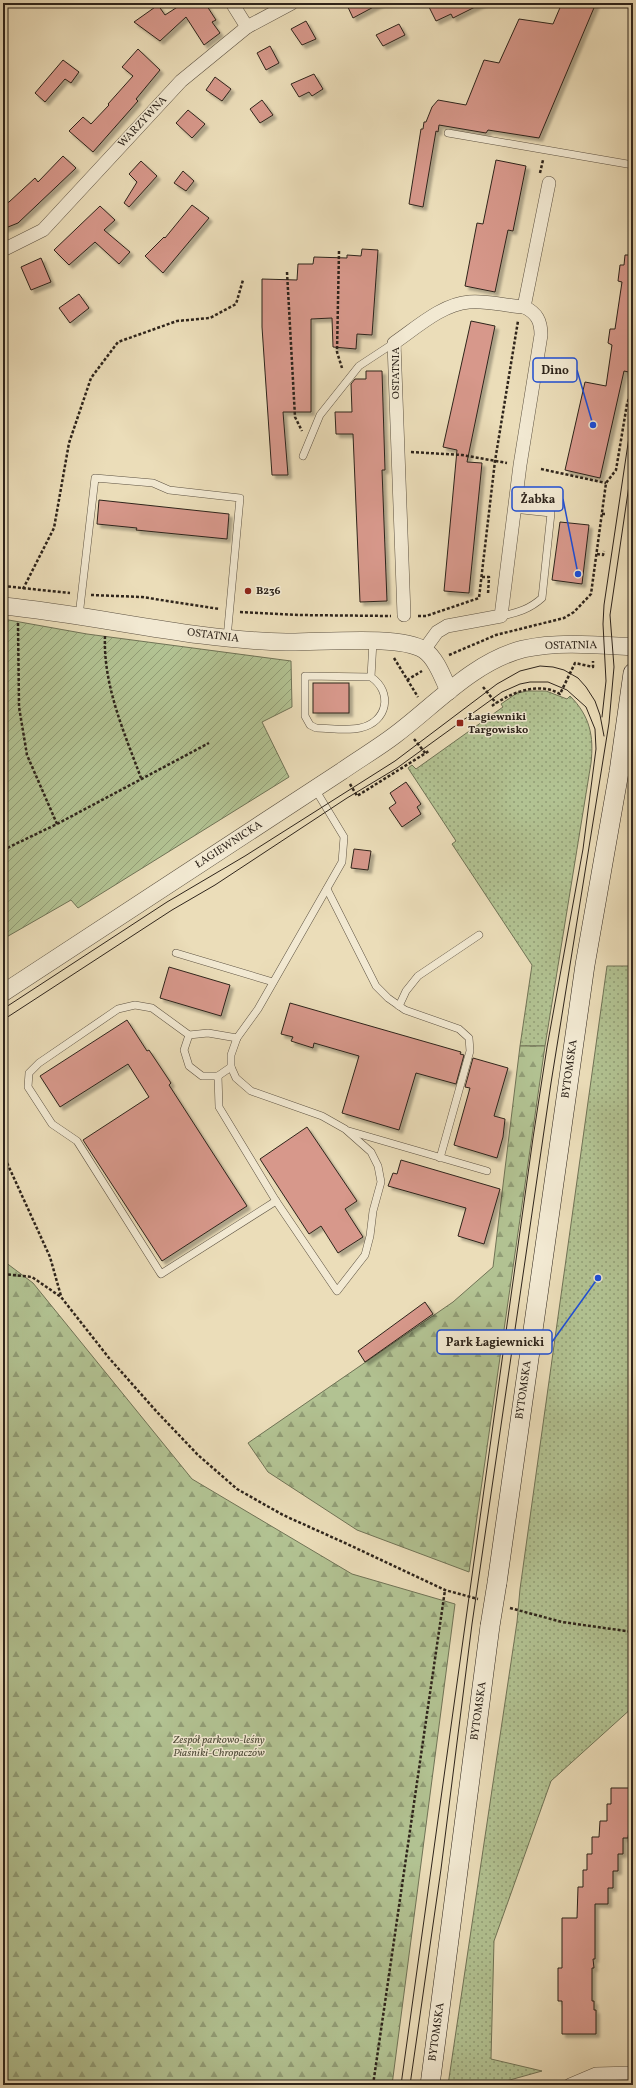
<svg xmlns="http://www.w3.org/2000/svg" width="636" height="2088" viewBox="0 0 636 2088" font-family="Vollkorn,serif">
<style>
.grass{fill:url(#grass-dots);stroke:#707356}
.forest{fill:url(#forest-firs);stroke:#707356}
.garden{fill:url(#garden-furrows);stroke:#707356}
.building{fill:#d7988b;stroke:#2e241b;filter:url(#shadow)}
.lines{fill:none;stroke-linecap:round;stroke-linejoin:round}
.service-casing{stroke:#5d5242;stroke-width:8}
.minor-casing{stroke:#5d5242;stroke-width:14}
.tertiary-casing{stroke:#5d5242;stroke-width:18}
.secondary-casing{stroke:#2e241b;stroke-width:20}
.path{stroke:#2e241b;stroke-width:2.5;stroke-dasharray:3 2;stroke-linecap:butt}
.service{stroke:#f2e9d2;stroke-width:7}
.minor{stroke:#f2e9d2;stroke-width:13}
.tertiary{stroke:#f2e9d2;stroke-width:17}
.secondary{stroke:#f2e9d2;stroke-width:19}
.tram{stroke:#2e241b;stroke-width:1}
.secondary-bridge-casing{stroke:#2e241b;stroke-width:20;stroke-linecap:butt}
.secondary-bridge{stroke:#f2e9d2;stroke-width:19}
.poi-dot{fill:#8f2418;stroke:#f2e9d2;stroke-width:1.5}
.labels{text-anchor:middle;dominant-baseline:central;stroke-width:3;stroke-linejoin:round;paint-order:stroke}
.street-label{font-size:11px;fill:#2e241b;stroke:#f2e9d2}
.poi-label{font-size:11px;font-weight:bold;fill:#2e241b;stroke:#f2e9d2;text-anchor:start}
.park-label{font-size:11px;font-style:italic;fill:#4f4c39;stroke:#f2e9d2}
.leader{fill:none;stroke:#1d4ed8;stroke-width:1.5}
.callout-dot{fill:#1d4ed8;stroke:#f2e9d2;stroke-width:1.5}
.callout{fill:#f2e9d2;stroke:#1d4ed8;stroke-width:1.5}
.callout-label{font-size:12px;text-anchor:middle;font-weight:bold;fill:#2e241b}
</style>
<defs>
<pattern id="grass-dots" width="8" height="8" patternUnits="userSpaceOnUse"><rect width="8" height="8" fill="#b2c292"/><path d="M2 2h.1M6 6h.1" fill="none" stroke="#919d76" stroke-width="1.8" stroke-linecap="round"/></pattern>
<pattern id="forest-firs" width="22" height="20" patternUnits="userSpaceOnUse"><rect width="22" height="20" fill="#b2c292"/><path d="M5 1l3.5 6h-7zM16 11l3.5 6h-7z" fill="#919d76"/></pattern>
<pattern id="garden-furrows" width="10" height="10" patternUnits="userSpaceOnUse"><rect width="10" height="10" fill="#b2c292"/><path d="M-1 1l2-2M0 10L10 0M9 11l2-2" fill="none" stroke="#919d76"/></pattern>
<filter id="shadow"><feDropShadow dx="3.5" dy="3.5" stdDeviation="1" flood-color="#0004"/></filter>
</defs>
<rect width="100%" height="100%" fill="#ebddb9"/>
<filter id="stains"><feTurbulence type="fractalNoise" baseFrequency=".005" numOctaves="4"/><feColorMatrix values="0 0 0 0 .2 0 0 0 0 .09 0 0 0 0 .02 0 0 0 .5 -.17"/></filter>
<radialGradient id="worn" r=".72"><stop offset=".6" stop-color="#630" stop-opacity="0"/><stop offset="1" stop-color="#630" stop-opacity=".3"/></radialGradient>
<g class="grass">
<path d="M528,691H546L567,699L570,696C590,716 594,736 591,763L545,1046H520L532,965L452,844L456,841L408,768L412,765L416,769L503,707L501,704L517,693Z"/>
<polygon points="607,966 633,966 633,1707 551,1781 494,1941 491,2059 542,2071 492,2085 448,2085 517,1622 520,1589"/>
</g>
<g class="forest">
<polygon points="520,1046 545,1046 469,1572 357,1530 268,1472 248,1443 453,1302 493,1267"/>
<polygon points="5,1262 33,1283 192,1479 352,1574 455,1604 392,2085 3,2085 3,1264"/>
</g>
<polygon class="garden" points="3,619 87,634 291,661 292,707 262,722 289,777 78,908 71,900 3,939"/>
<g class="building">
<polygon points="177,3 205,3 216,20 212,22 220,33 204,45 186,17 160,41 134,22 158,5 165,15 179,6"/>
<polygon points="346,3 381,3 353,18"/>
<polygon points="427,3 483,3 453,18 451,14 436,21"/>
<polygon points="562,3 596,3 539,138 488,130 486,133 439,125 438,132 436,131 423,207 409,204 421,129 423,129 424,122 426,122 432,107 438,100 466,105 484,60 499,63 519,19 553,24"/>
<polygon points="306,21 316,39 302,45 291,29"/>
<polygon points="399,24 405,35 383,46 376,35"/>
<polygon points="270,46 279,63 266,70 257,53"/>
<polygon points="138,49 160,70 136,99 138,101 93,152 69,131 83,117 91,124 109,105 108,104 133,76 122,67"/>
<polygon points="63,60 79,72 71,83 65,79 45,102 35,93"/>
<polygon points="314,74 323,89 312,96 309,92 299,97 291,84"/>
<polygon points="215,77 231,89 222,101 206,90"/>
<polygon points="262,100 273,115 260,123 250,109"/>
<polygon points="188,110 205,124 192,138 176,123"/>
<polygon points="63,156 76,168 18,223 3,229 3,204 9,202 35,178 38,182"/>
<polygon points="496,160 526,166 513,231 508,230 495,292 465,286 477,223 483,224"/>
<polygon points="141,161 157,176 129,207 124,203 137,182 129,174"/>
<polygon points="183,171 194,181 186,191 174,183"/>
<polygon points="192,205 209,218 163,273 145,256 164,237 165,238"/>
<polygon points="100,206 115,220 104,230 130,252 119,264 95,242 69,265 54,250"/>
<polygon points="362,249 378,250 372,335 357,334 356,349 333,347 332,318 311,319 311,412 283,412 288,475 272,475 262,327 262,279 297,280 298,264 313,264 314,257 347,258 347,255 361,256"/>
<polygon points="625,255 633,255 633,373 624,371 600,478 565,470 585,382 606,386 612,345 608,343 610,329 615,329 622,282 618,281 620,265 624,265"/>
<polygon points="41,258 51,282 31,290 21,267"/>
<polygon points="79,294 89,308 70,323 59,308"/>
<polygon points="471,321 495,326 467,462 482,463 469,593 444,591 457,450 443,447"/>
<polygon points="366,371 382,371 385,470 382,470 387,601 360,602 353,434 336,434 335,412 352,412 351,384 355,379 366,379"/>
<polygon points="99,500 229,514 227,539 136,530 137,528 97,524"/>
<polygon points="560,522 589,525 582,584 552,580"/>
<rect x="313" y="683" width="36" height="30"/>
<polygon points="406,782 421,804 417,807 421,814 402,827 389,808 396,803 390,793"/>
<polygon points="354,849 371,851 368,870 351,868"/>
<polygon points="169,967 230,985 221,1016 160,998"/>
<polygon points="290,1003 461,1052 460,1054 464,1055 456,1084 416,1073 399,1130 342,1113 359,1056 314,1043 313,1048 291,1041 293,1037 281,1034"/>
<polygon points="127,1020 147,1051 149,1050 171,1083 169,1085 247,1206 162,1261 83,1140 149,1097 128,1064 60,1107 40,1076"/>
<polygon points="473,1058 508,1068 494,1116 505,1119 503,1137 497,1158 454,1145 470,1088 465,1087"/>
<polygon points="307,1127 357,1201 345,1209 363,1237 338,1253 321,1226 309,1234 260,1159"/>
<polygon points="401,1160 500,1189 484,1244 458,1236 466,1208 388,1186 393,1173 397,1174"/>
<polygon points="425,1302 433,1314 365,1362 358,1351"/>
<polygon points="611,1788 633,1788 633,1822 630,1822 628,1838 623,1838 623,1854 618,1854 618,1871 613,1871 613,1888 608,1888 608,1904 595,1904 595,1959 593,1959 594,1968 592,1968 592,2001 594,2001 594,2010 596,2010 596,2034 562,2034 562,2001 558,2001 558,1968 562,1968 562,1918 577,1918 578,1887 583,1887 583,1870 587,1870 587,1854 592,1854 592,1837 599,1837 600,1821 607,1821 607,1804 611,1804"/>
</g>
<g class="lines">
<g class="service-casing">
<g id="service">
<polyline points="448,133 633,165"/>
<polyline points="303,456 320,415 359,366 394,343"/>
<polyline points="79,616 95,478 153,483 169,490 240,498 227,638"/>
<path d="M501,616C517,613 530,609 542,598L551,513L513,509"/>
<path d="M371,677C393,692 388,722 360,728C347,731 330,728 316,728L310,725L305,716V676L371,677L373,641"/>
<polyline points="327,889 376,986 388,998 405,1010 459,1029 469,1038 470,1051 440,1158"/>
<polyline points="176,953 273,982"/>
<polyline points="399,1006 406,991 418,976 479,935"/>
<polyline points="189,1035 184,1050 189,1066 202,1076 218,1076 231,1067"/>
<polyline points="237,1038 208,1033 189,1035 152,1008 135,1005 118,1009 39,1063 29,1073 28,1087 52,1124 77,1141 161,1274 276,1201"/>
<polyline points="218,1076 219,1107 276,1201 337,1291 365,1255 370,1236 373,1211 381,1182 378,1166 371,1152 345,1129 322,1116 251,1091 236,1078 231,1067 231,1055 237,1038 258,1009 342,862 344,837 315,789"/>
<polyline points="349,1131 487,1171"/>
</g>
</g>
<g class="minor-casing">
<g id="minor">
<polyline points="232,3 247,27"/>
<polyline points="3,250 43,230 181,81 247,27 292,3"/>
<path d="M404,615L394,343C416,328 442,304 469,302C486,300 506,306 524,307"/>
<path d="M424,650L437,632L447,626L501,616L520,465L541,335C541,321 537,313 524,307L549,183"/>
<polyline points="570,2085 596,2074 633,2073"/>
</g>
</g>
<g class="tertiary-casing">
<g id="tertiary">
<path d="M3,606C97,615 190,640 286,642C316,643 400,634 424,650C436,658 443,678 449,691"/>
<path d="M3,993L342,771C359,759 378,748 395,735C435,705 473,662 523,649C559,641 597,645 633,647"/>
</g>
</g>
<g class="secondary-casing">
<g id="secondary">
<polyline points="497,1583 585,965 619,772 633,673"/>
<polyline points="430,2085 490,1626"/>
</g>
</g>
<g class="path">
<polyline points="540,173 543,160"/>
<polyline points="339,251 337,352 342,368"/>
<polyline points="287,272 295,417 302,431"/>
<polyline points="411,452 462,455 507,463"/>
<polyline points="541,469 606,483"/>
<polyline points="602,514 606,514"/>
<polyline points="597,554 603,555 604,551"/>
<polyline points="482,577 489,577 488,594"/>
<polyline points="3,586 70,593"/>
<polyline points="23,589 54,528 69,443 91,378 118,342 177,321 210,318 236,304 243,280"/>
<polyline points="91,595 142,597 219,609"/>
<polyline points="240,612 298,615 391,616"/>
<polyline points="418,616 426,616 479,598 495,461 518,321"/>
<polyline points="18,623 19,707 27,755 57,824"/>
<path d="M105,636C103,685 124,732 141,778"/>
<polyline points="449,655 496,635 564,618 574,612 591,594 606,483 616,470 627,404 633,387"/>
<polyline points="394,658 418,697"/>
<polyline points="407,680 422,671"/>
<polyline points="483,687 496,703"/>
<path d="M492,706C510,693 538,681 560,694L575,663L593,667V661"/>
<polyline points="414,739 426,754"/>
<polyline points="350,784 357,796 429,751"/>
<polyline points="3,850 57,824 209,743"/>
<polyline points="3,1154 50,1257 61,1296"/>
<polyline points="3,1274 32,1277 61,1297 109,1358 157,1412 198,1455 237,1489 283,1515 345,1543 445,1590 478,1599"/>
<polyline points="510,1608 562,1622 633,1632"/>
<polyline points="373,2085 445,1590"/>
</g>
<use href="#service" class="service"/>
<use href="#minor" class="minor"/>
<use href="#tertiary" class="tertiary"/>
<use href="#secondary" class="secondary"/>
<g class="tram">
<polyline points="602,717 606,681 603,624 604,605 633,410"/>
<polyline points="3,1009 167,902 245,856 395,761 497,684 520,671 540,666 553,667 564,670 578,678 586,687 595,701 600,715 604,736"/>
<polyline points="3,1020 172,910 215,885 347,798 397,768 502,692 520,684 530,682 548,682 567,690 586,707 595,729 596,749 583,849 547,1047 533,1138 401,2085"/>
<polyline points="410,2085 441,1869 472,1624 551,1083 609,723 614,667 610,615 633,458"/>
</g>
<g class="secondary-bridge-casing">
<polyline id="secondary-bridge" points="490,1626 497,1583"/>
</g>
<use href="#secondary-bridge" class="secondary-bridge"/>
</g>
<g class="poi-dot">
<circle cx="248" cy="591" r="4"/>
<rect x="456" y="719" width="8" height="8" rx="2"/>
</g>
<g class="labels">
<g class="street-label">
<text transform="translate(143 122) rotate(-47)">WARZYWNA</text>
<text transform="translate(396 373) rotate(-90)">OSTATNIA</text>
<text transform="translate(213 636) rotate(7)">OSTATNIA</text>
<text transform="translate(571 646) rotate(-1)">OSTATNIA</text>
<text transform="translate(229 845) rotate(-33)">ŁAGIEWNICKA</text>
<text transform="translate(570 1069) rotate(-82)">BYTOMSKA</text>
<text transform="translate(524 1390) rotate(-82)">BYTOMSKA</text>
<text transform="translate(479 1711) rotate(-82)">BYTOMSKA</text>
<text transform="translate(437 2032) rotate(-82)">BYTOMSKA</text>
</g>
<g class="poi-label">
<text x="256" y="591">B236</text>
<text x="468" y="717">Łagiewniki<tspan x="468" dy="13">Targowisko</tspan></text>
</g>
<g class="park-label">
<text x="219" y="1740">Zespół parkowo-leśny<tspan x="219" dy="13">Piaśniki-Chropaczów</tspan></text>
</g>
</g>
<path class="leader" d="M593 425L577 370M578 574L563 499M598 1278L552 1342"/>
<g class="callout-dot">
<circle cx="593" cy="425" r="4"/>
<circle cx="578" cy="574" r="4"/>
<circle cx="598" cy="1278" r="4"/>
</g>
<g class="callout">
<rect x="533" y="358" width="44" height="24" rx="4"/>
<rect x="512" y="487" width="51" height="24" rx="4"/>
<rect x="437" y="1330" width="115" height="24" rx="4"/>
</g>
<g class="callout-label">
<text x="555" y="374">Dino</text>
<text x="538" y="503">Żabka</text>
<text x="495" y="1346">Park Łagiewnicki</text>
</g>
<rect width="636" height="2088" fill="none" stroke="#ebddb9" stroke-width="16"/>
<rect x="4" y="4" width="628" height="2080" fill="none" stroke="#2e241b" stroke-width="2"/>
<rect x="8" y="8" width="620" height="2072" fill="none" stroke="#2e241b"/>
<rect width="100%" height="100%" filter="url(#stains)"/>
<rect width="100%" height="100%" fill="url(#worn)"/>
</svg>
